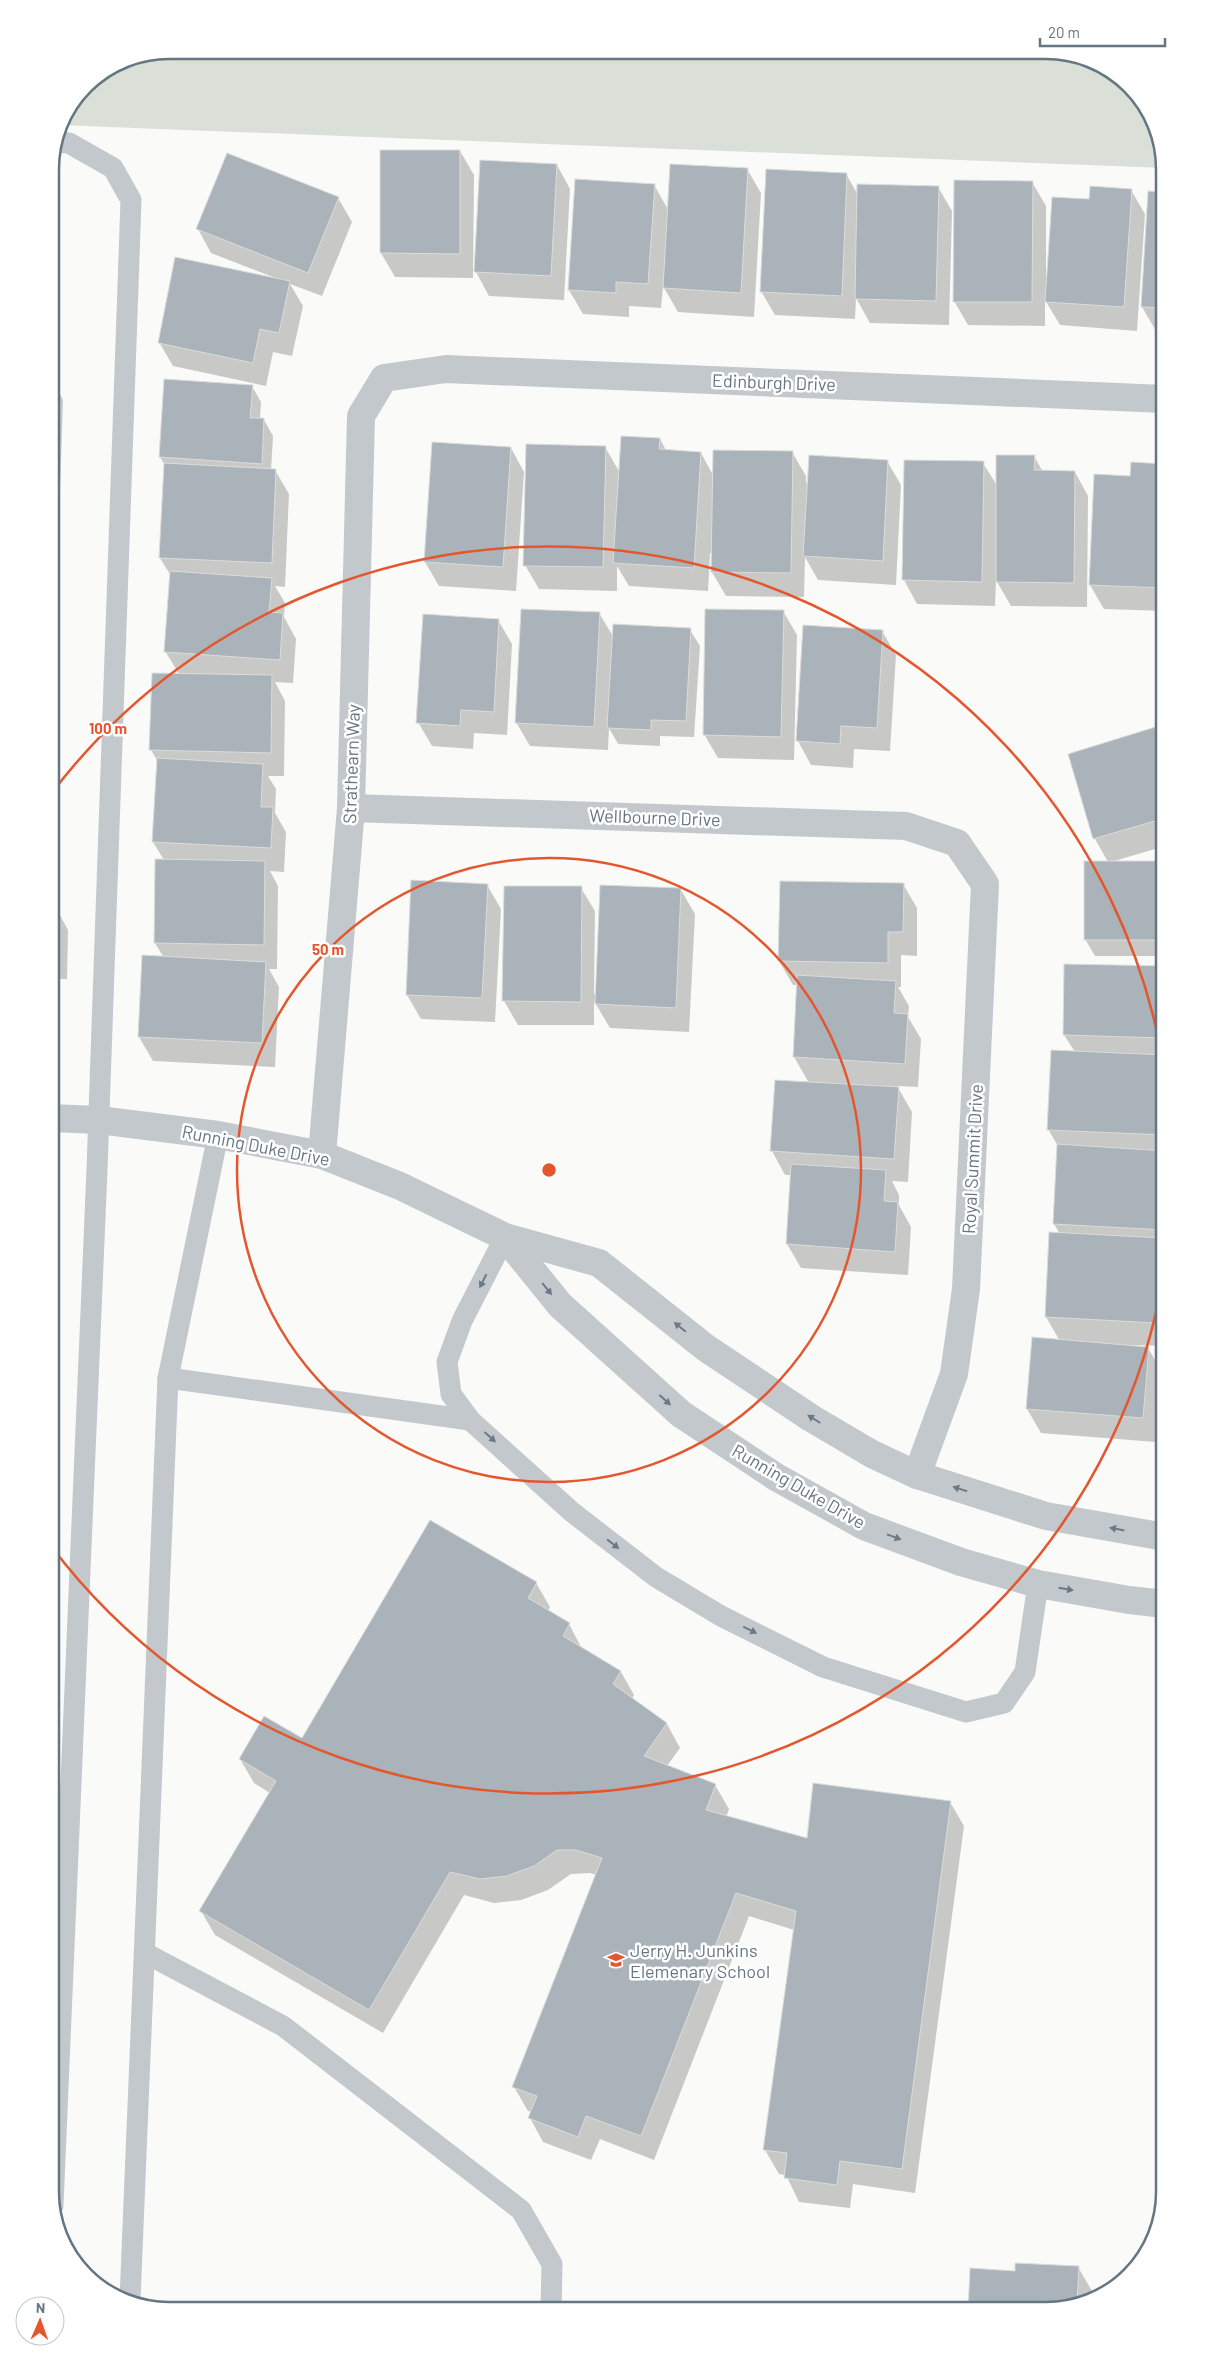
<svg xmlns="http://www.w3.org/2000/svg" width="1215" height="2361" viewBox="0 0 1215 2361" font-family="Barlow,sans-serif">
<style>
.green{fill:#dadfd7}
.shadow{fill:#0003}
.building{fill:#aab3b9;stroke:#dcdcda}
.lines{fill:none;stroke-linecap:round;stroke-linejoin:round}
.lane{stroke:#c3c8cc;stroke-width:21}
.street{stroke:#c3c8cc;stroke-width:28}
.oneway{fill:#6a7a87}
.ring{fill:none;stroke:#e4572e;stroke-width:2.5}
.labels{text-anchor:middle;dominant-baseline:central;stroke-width:5;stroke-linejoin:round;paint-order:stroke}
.street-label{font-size:18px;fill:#657683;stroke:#fff}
.poi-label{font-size:18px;fill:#657683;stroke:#fff;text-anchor:start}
.rim{fill:none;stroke:#657683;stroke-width:2.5}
.centre{fill:#e4572e;stroke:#fff;stroke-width:2.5}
.ring-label{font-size:15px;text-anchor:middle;font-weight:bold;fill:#e4572e;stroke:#fff;stroke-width:5;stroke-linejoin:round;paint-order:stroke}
</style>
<rect width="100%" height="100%" fill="#fafaf8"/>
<polygon class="green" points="169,50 1055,50 1118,74 1156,123 1165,168 59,125 85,85 123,59"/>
<g class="shadow">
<polygon points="382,151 460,151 474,175 473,278 395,277 381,253"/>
<polygon points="557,165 570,189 564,300 489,296 476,272"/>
<polygon points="747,169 761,193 754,317 678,312 663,286 661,308 629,306 629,317 583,314 569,290 576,181 654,185 669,211"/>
<polygon points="846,174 858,195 938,187 952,211 949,325 870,323 856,298 855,319 775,315 761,291"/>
<polygon points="1032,182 1046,206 1046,278 1131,190 1145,214 1137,331 1060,325 1045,300 1045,326 968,325 954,301"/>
<polygon points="1165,193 1165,331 1156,331 1142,307"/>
<polygon points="338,198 352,222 322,296 290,284 303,306 292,356 273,352 266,386 173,366 159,342 273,277 211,253 198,229"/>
<polygon points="50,383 54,383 63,400 60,490 50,490"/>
<polygon points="252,386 261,402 260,419 264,420 273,436 271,470 275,470 289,494 285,587 275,586 285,603 284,617 296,639 293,683 275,682 285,701 284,776 268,776 276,789 275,813 286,832 284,872 270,871 278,886 277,969 269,969 279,987 275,1067 153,1061 139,1037 164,958 155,943 164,860 153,842 158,762 151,750 179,674 165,651 171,576 160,558 165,465 160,457"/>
<polygon points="660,439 666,450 701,453 713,475 792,452 806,476 806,483 887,461 901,485 896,585 818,580 805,557 804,597 726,596 712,572 712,553 710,553 708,591 629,586 617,566 617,591 539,589 525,565 605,447 620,473"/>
<polygon points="511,448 524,472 516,591 439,586 425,562"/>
<polygon points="1034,456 1043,472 1075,472 1088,496 1087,607 1011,606 996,580 995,606 917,604 904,580 905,461 983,463 998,487"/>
<polygon points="1165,465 1165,611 1104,609 1090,585 1131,478"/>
<polygon points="50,532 54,538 52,586 50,586"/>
<polygon points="783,611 797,635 794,760 718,758 704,734"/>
<polygon points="599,613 614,638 690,630 700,646 694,737 660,736 660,746 618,744 609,728 608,750 530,746 516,722"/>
<polygon points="498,620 512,644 507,735 474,733 473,749 432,746 418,722"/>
<polygon points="804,627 882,631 896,655 890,751 854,749 853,768 811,765 798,741"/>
<polygon points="50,656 59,672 56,771 50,771"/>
<polygon points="1165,726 1165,846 1111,862 1165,863 1165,956 1095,956 1085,939 1108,862 1095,839"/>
<polygon points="50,789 57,800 55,842 50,842"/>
<polygon points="903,884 917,908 917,956 901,955 901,987 898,987 909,1006 908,1017 921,1039 918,1087 897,1086 912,1112 908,1182 892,1181 899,1195 899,1205 911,1227 908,1275 801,1268 787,1244 791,1175 785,1175 772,1151 809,1083 794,1057 798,985 793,985 779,961"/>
<polygon points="487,885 501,909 495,1022 421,1019 407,995"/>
<polygon points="581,888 595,911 594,994 596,994 681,890 695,914 689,1032 610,1028 594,1001 594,1025 518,1025 504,1001"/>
<polygon points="50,906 55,906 68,930 67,979 50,979"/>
<polygon points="1165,967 1165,1346 1134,1345 1133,1347 1148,1348 1162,1372 1156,1442 1041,1433 1027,1409 1060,1341 1046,1317 1060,1234 1054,1224 1058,1146 1048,1129 1075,1052 1064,1035"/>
<polygon points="536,1583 550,1607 548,1611 569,1624 582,1649 621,1672 634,1695 632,1699 667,1724 680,1748 667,1766 715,1785 729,1809 726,1817 808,1840 950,1802 964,1826 915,2193 853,2184 850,2208 799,2202 786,2175 779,2174 765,2150 794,1930 749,1916 654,2160 600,2139 591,2160 543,2142 530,2118 532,2112 528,2111 514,2087 597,1875 590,1873 571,1874 548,1890 521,1900 494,1903 464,1895 383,2033 215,1935 201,1911 270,1793 254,1783 240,1759 302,1739"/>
<polygon points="1078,2267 1092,2291 1092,2302 1046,2311 969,2311 1016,2272"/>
</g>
<g class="building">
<polygon points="380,150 460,150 460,254 380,253"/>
<polygon points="227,153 339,197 308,273 196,229"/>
<polygon points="480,160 557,164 551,276 474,272"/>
<polygon points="670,164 748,168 741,293 663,288"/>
<polygon points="766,169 847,173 842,296 760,292"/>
<polygon points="575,179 655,184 648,284 616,282 616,293 568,290"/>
<polygon points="954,180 1033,181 1032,302 953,302"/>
<polygon points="857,184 939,186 936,301 855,299"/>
<polygon points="1090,186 1132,189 1124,307 1045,302 1052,197 1089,199"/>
<polygon points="1148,191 1165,192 1165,308 1141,307"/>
<polygon points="175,257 290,281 279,333 260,329 253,363 158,343"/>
<polygon points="164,379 253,385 250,418 264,418 262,464 159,457"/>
<polygon points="50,382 54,382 51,474 50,474"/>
<polygon points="621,436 660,438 659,449 701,452 694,568 613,563"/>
<polygon points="432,442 511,447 503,567 424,562"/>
<polygon points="526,444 606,446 603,567 523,566"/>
<polygon points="713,450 793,451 791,573 711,572"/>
<polygon points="809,455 888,460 883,561 803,556"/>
<polygon points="996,455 1035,455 1034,470 1075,471 1074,583 996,582"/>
<polygon points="904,460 984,461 982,582 902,580"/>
<polygon points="1131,462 1165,464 1165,588 1089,585 1094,474 1130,476"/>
<polygon points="164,463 276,469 272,563 159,558"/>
<polygon points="170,571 272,578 269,612 283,613 280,660 164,652"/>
<polygon points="521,609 600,612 594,727 515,723"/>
<polygon points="705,609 784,610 781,737 703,735"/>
<polygon points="423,614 499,619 494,712 461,710 460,726 416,723"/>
<polygon points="613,624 691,628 686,721 651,720 651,730 607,728"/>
<polygon points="803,625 883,630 877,728 841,726 840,744 796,741"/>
<polygon points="152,673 272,675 271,753 149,750"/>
<polygon points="1165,724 1165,818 1093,839 1068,754"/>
<polygon points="157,758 263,764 261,807 273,807 271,848 152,842"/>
<polygon points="155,859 265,861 264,945 154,943"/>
<rect x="1084" y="861" width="81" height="79"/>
<polygon points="411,880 488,884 482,998 406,995"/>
<polygon points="780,881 904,883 903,932 888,932 888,963 778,961"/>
<polygon points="600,885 681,888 676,1008 595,1004"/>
<polygon points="504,886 582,886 581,1002 502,1001"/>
<polygon points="50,905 55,905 54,955 50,955"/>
<polygon points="142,955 266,962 262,1043 138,1037"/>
<polygon points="1064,964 1165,966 1165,1038 1063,1035"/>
<polygon points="797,975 896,981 894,1013 908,1014 905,1064 793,1057"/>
<polygon points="1051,1050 1165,1055 1165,1135 1047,1130"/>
<polygon points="775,1080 899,1087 894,1159 770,1151"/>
<polygon points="1057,1144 1165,1151 1165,1230 1053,1224"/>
<polygon points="791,1164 886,1170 884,1201 898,1202 895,1252 786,1244"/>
<polygon points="1049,1232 1162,1238 1157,1323 1045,1317"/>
<polygon points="1032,1337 1149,1347 1143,1418 1026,1409"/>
<polygon points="430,1520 537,1582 528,1598 570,1623 563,1636 621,1671 613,1684 667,1723 644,1756 716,1784 706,1810 807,1838 813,1783 951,1801 902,2169 840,2161 837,2185 784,2178 787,2153 763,2150 796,1911 736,1893 641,2136 586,2116 578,2137 528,2118 537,2096 512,2087 602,1858 576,1850 557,1850 534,1866 507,1876 480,1879 450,1872 369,2010 199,1911 276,1781 239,1759 264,1716 302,1738"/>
<polygon points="1015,2263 1079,2266 1077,2305 1046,2311 968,2311 970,2268 1015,2271"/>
</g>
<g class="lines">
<g class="lane">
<polyline points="505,1237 462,1321 447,1362 451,1394 470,1420 572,1512 656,1577 721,1616 823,1667 966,1712 1004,1703 1025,1672 1038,1584"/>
<polyline points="168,1378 470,1420"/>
<polyline points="145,1953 283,2026 521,2210 552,2264 551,2311"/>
<polyline points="53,2206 97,1170 131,200 113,168 69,143 55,142"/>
<polyline points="130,2300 168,1378 218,1135"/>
</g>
<g class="street">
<polyline points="351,808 906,826 957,843 985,884 966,1289 954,1374 917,1475"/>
<polyline points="50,1118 99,1120 218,1135 322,1155 400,1186 505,1237 599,1263 706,1348 811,1418 872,1454 917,1475 1046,1516 1165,1537"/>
<polyline points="322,1155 351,808 361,416 384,378 446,369 1165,399"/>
<polyline points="505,1237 560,1305 681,1414 776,1477 864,1526 961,1562 1038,1584 1129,1600 1165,1604"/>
</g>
</g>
<defs><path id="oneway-solid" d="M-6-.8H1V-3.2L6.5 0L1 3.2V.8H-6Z" transform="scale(1.25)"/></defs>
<g class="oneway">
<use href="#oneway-solid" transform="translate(483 1281) rotate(117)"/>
<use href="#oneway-solid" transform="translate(547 1289) rotate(51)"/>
<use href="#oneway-solid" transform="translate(680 1327) rotate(-141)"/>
<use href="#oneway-solid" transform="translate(665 1400) rotate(42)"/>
<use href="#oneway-solid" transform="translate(814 1419) rotate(-148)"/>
<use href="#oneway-solid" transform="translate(490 1437) rotate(42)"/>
<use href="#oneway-solid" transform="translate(960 1489) rotate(-163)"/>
<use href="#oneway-solid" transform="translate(1117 1529) rotate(-169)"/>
<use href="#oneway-solid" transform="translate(894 1537) rotate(20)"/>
<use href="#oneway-solid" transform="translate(613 1544) rotate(38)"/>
<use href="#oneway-solid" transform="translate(1066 1589) rotate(10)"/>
<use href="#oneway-solid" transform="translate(750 1630) rotate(26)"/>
</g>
<g class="ring">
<circle cx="549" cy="1170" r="312"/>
<path d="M1164 1273A624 624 0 0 1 51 1546M51 794A624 624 0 0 1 1164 1067"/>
</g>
<defs>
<g id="school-bare" transform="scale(1.35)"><path d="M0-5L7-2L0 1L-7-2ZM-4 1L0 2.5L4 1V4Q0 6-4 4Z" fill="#e4572e" stroke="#fff" stroke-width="2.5" paint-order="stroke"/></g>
</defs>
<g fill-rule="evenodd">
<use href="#school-bare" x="616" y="1960"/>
</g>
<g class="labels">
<g class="street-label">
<text transform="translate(774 382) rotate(2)">Edinburgh Drive</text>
<text transform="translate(351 764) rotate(-88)">Strathearn Way</text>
<text transform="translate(655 817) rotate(2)">Wellbourne Drive</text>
<text transform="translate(256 1145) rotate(11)">Running Duke Drive</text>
<text transform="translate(972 1159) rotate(-87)">Royal Summit Drive</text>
<text transform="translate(799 1486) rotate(30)">Running Duke Drive</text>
</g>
<g class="poi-label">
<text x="630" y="1950">Jerry H. Junkins<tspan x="630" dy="21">Elemenary School</tspan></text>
</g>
</g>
<path d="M0 0H1215V2361H0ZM169 59H1046A110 110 0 0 1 1156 169V2192A110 110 0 0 1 1046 2302H169A110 110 0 0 1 59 2192V169A110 110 0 0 1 169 59Z" fill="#fff" fill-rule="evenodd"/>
<path class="rim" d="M169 59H1046A110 110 0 0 1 1156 169V2192A110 110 0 0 1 1046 2302H169A110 110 0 0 1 59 2192V169A110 110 0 0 1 169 59Z"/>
<circle cx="549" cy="1170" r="8" class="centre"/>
<g class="ring-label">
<text x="108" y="734">100 m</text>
<text x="328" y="955">50 m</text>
</g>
<g transform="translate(40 2321) rotate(2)"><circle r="24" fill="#ffffff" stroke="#c1c8cd"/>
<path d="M0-4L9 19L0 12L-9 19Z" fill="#e4572e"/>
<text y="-8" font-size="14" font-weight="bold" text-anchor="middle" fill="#657683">N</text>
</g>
<path d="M1040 38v8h125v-8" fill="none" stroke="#657683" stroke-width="2.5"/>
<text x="1048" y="38" font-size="15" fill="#657683" stroke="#ffffff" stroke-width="4" paint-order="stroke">20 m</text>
</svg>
